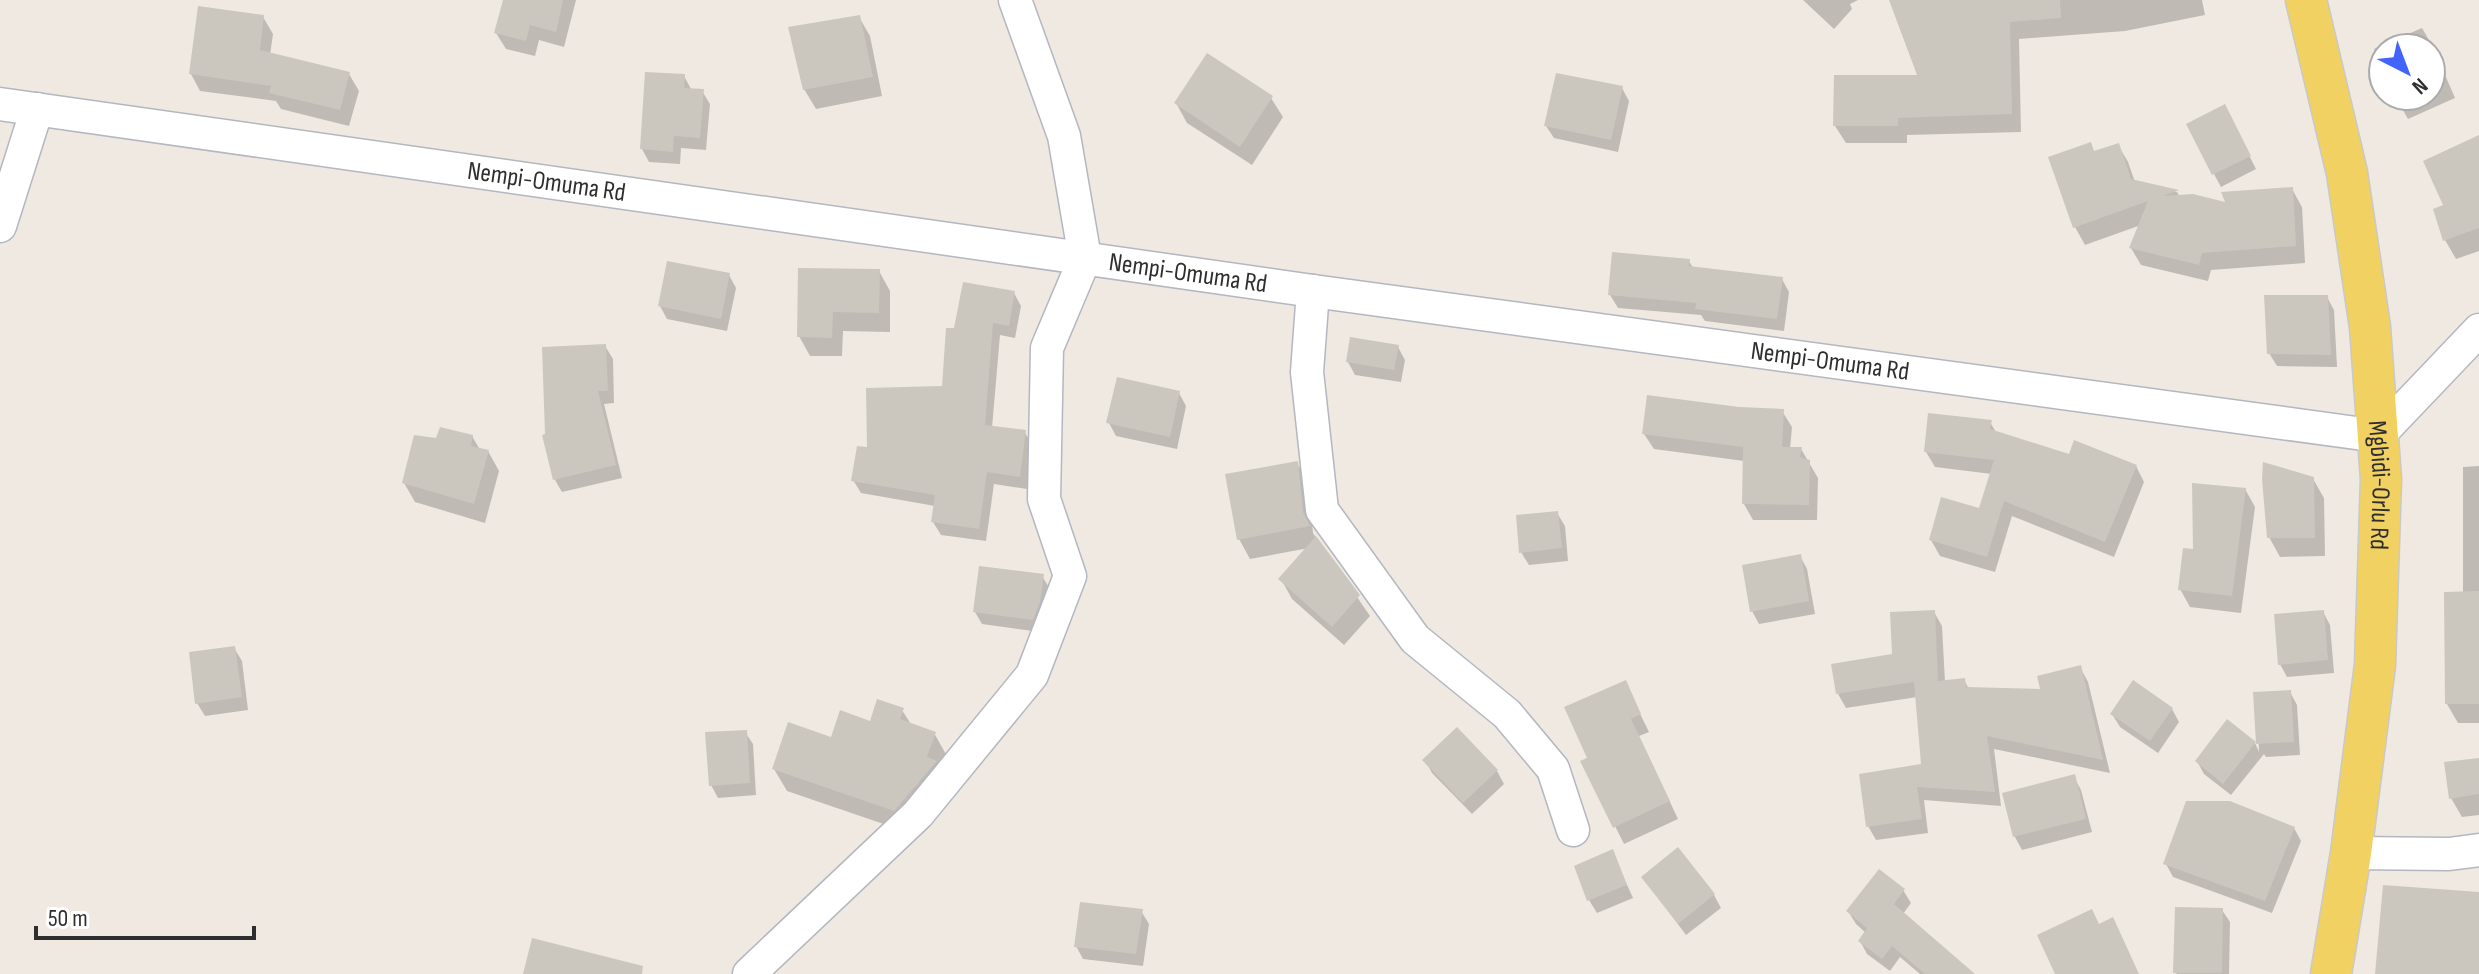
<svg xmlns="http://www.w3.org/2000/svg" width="2479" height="974" viewBox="0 0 2479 974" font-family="'Sofia Sans Condensed',sans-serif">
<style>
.shadow{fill:#0003}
.building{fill:#cbc7bf}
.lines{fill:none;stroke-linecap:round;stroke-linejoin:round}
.minor-casing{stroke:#b4b7c1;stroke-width:35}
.major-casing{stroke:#c9c9c9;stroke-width:43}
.minor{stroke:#fff;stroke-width:32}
.major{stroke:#f2d163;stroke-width:40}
.labels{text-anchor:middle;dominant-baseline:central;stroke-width:7;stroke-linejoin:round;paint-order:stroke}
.street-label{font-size:26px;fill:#2e2e2e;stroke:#fff}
</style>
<rect width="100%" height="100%" fill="#efe9e1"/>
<g class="shadow">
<polygon points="505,0 576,0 564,47 539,40 535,56 506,49 496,33"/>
<polygon points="1803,0 1858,0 1850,4 1852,9 1834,29"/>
<polygon points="1891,0 2202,0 2205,15 2125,31 2019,39 2021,132 1907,135 1907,143 1846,143 1835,126 1919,77"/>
<polygon points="263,17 273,34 270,55 349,74 359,91 349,126 281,109 276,101 200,91 191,74"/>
<polygon points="859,17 870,36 882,96 816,109 804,89"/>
<polygon points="2422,28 2433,47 2455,98 2408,119 2395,96 2431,96 2431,48 2383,48 2383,68 2374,49"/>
<polygon points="684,76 691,89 702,91 710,104 706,150 681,148 680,164 649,162 642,149"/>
<polygon points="1622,88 1629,101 1618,152 1554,138 1546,126"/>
<polygon points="1271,98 1283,117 1252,165 1187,123 1176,103"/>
<polygon points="2231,120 2256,169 2221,187 2214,174"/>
<polygon points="2118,145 2128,162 2135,182 2177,192 2180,197 2229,205 2292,189 2302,207 2305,263 2211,270 2208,281 2141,265 2131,248 2141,225 2085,245 2075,227 2095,153"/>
<polygon points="2479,146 2479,251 2456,259 2445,240 2446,206"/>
<polygon points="1689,261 1693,268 1782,279 1789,292 1784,331 1705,321 1701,315 1618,308 1610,295"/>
<polygon points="879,271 890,291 890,332 843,331 842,356 810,356 799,336"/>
<polygon points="729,275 736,288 727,331 667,319 660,306"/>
<polygon points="1014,293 1021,306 1015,338 1000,335 992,428 1025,433 1033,446 1027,489 994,484 986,541 941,535 933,522 935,506 861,493 853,480 869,450 943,388 956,331"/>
<polygon points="2327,297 2334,310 2337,367 2277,366 2269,353"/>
<polygon points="605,346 613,359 614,403 604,404 622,478 562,492 555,480"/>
<polygon points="1398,347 1405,360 1401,382 1355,375 1348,362"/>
<polygon points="1179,393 1186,406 1177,449 1116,436 1109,423"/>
<polygon points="1738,409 1782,411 1792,427 1790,449 1801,449 1818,478 1817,520 1753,520 1744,504 1744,461 1654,449 1644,434"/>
<polygon points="1990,422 1997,434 2070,456 2136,466 2144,482 2114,557 2012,516 1995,572 1940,556 1931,540 1980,510 1992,474 1935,467 1926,452"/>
<polygon points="472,436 480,450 488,451 499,471 485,523 415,502 404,483 437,440"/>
<polygon points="1297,463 1308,482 1313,533 1370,616 1344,645 1292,599 1281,579 1309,548 1250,559 1239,539"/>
<polygon points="2479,466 2479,723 2458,723 2447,704 2463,593 2463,467"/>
<polygon points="2313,479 2324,498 2325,556 2280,557 2269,537"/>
<polygon points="2245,489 2255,507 2241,613 2190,607 2180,589 2195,552"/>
<polygon points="1557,513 1565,526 1568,561 1529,565 1521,552"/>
<polygon points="1800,556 1807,569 1815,614 1759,624 1752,611"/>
<polygon points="1042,576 1050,589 1040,632 982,624 975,612"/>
<polygon points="1934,612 1942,626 1945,682 1964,680 1969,689 2042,691 2080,667 2088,682 2110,773 1994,749 2001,806 1924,800 1928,833 1876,840 1868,826 1923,766 1917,697 1846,708 1838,694 1894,656"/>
<polygon points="2323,612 2330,625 2334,673 2287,677 2280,664"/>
<polygon points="234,648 242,661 248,710 205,716 197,703"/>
<polygon points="1625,683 1649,732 1639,736 1678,819 1624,844 1583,762 1590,759"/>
<polygon points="2290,692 2297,705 2300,755 2266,757 2264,754 2231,795 2204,774 2197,761 2255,743 2259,752 2256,694"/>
<polygon points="2172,709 2179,722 2158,753 2120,727 2112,714"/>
<polygon points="902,710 912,726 934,733 947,756 907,832 787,791 774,769 832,740"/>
<polygon points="1457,730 1497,771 1504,784 1472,814 1432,773 1425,760"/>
<polygon points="745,732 753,744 756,795 718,798 711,785"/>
<polygon points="2479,760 2479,815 2462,817 2451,798"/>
<polygon points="2074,777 2081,790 2092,832 2022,850 2015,837 2004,794"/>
<polygon points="2294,828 2301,841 2272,913 2173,877 2166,864"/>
<polygon points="1612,852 1633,898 1597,913 1589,900"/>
<polygon points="1643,877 1714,895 1721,908 1686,935"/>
<polygon points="1903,890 1911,903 1903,914 1970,974 1920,974 1900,957 1890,971 1867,954 1860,941 1866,933 1856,924 1848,911"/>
<polygon points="2222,910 2230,922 2229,974 2176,974"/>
<polygon points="1141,911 1149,924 1143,966 1083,959 1076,946"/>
</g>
<g class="building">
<polygon points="503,0 563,0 556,32 530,25 526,41 494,33"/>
<polygon points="1889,0 2060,0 2061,18 2010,22 2012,114 1898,118 1898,126 1833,126 1834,75 1917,75"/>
<polygon points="198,6 264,15 260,50 350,72 340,110 269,93 271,86 189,74"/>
<polygon points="860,15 873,77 803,90 788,27"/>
<polygon points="1207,53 1273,96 1240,147 1174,103"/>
<polygon points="645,72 685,74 684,88 704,89 700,138 674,136 673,152 640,149"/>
<polygon points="1556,73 1623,86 1611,140 1544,126"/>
<polygon points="2225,104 2251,156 2212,175 2186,124"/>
<polygon points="2479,135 2479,228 2443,241 2433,209 2443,205 2423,161"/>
<polygon points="2091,142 2094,151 2119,143 2131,179 2179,190 2163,196 2193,194 2225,202 2221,192 2293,187 2296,246 2202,253 2199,265 2129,248 2148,201 2073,228 2048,157"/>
<polygon points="1612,252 1690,259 1689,266 1783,277 1777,319 1695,309 1696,303 1608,295"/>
<polygon points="667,261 730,273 721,319 658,306"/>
<polygon points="798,268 880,269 879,313 833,312 832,338 797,337"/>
<polygon points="963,282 1015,291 1009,326 993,323 985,425 1026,430 1020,477 987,472 979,529 931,522 935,495 851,481 857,446 867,447 866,388 942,386 946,328 954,328"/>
<polygon points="2264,295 2328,295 2331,355 2267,354"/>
<polygon points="1350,337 1399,345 1394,370 1346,362"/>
<polygon points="606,344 608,391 598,391 616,465 553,480 542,435 545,434 542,347"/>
<polygon points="1117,377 1180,391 1170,437 1106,423"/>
<polygon points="1647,395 1739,407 1784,409 1782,447 1802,447 1800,457 1810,460 1809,505 1742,504 1743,447 1642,434"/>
<polygon points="1928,413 1992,420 1990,429 2069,454 2074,440 2137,465 2105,542 2004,501 1987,557 1929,540 1941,497 1979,508 1994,460 1924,452"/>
<polygon points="440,427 473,435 471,446 489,450 474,504 402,483 414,435 436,438"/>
<polygon points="1298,461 1303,512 1310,526 1237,540 1225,474"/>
<polygon points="2263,462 2314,477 2315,538 2267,538 2262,479"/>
<polygon points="2192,483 2246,488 2232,596 2178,590 2183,548 2193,549"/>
<polygon points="1558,511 1562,548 1519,553 1516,515"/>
<polygon points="1316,536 1360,595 1332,627 1278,579"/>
<polygon points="1801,554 1809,601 1750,612 1742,565"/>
<polygon points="979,566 1044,574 1040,602 1033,620 973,612"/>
<polygon points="2479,591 2479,704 2445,704 2444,592"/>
<polygon points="1935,610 1938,681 1965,678 1966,687 2040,689 2037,676 2081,665 2103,760 1987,736 1995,792 1917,787 1922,819 1866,827 1859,774 1921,764 1914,682 1836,694 1831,664 1892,654 1890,612"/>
<polygon points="2324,610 2328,660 2278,665 2274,614"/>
<polygon points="235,646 242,697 195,704 189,652"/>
<polygon points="1626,680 1641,714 1631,719 1670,801 1613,828 1580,761 1587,758 1564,707"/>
<polygon points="2133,680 2173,708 2150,741 2110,714"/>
<polygon points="2291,690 2294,742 2256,744 2253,692"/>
<polygon points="877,699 904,708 900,719 936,732 927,757 937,761 894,811 772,769 788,722 831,737 840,710 870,721"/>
<polygon points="2227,719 2256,742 2223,784 2195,761"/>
<polygon points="1457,727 1498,770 1463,803 1422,760"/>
<polygon points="747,730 750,783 709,786 705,732"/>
<polygon points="2479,758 2479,794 2449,799 2444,762"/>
<polygon points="2075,774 2086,819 2013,837 2002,793"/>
<polygon points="2186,801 2230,801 2295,827 2265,901 2163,864"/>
<polygon points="1678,847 1715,894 1678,924 1641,877"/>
<polygon points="1613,849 1627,885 1587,901 1574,866"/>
<polygon points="1879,869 1905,889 1894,904 1975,974 1925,974 1892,946 1882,959 1858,941 1867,928 1846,911"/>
<polygon points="2383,885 2479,892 2479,974 2375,974"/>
<polygon points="1080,902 1143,909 1136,954 1074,947"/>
<polygon points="2175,907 2223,908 2222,973 2173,973"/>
<polygon points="2092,909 2099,924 2113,917 2139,974 2055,974 2037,935"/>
<polygon points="532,938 643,966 642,974 523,974"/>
</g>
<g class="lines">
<g class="minor-casing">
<g id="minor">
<path id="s1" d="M0,104L1313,291L2378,436L2479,330"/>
<polyline points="0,226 37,109"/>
<polyline points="1313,291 1307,372 1322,510 1415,639 1507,714 1553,769 1573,830"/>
<polyline points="2351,853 2449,854 2479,850"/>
<polyline points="749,974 918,814 1032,675 1070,576 1044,499 1047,348 1085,258 1064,136 1015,0"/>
</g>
</g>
<g class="major-casing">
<g id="major">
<path id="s2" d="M2306,0L2347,173L2370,327L2381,479L2375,665L2351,853L2331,974"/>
</g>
</g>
<use href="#minor" class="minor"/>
<use href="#major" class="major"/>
</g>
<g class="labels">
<g class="street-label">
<text stroke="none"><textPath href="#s1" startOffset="552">Nempi-Omuma Rd</textPath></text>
<text stroke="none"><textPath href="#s1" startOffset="1200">Nempi-Omuma Rd</textPath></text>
<text stroke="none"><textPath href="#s1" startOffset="1848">Nempi-Omuma Rd</textPath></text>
<text stroke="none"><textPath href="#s2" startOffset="492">Mgbidi-Orlu Rd</textPath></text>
</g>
</g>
<g transform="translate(2407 72) rotate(138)"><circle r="38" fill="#ffffff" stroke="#ababab" stroke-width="2"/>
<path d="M0-6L14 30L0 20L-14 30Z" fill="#4264fb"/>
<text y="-12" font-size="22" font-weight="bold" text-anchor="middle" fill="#2e2e2e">N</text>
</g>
<path d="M36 926v12h218v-12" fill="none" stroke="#2e2e2e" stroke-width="4"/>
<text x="48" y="926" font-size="24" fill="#2e2e2e" stroke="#ffffff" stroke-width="6" paint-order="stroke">50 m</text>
</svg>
